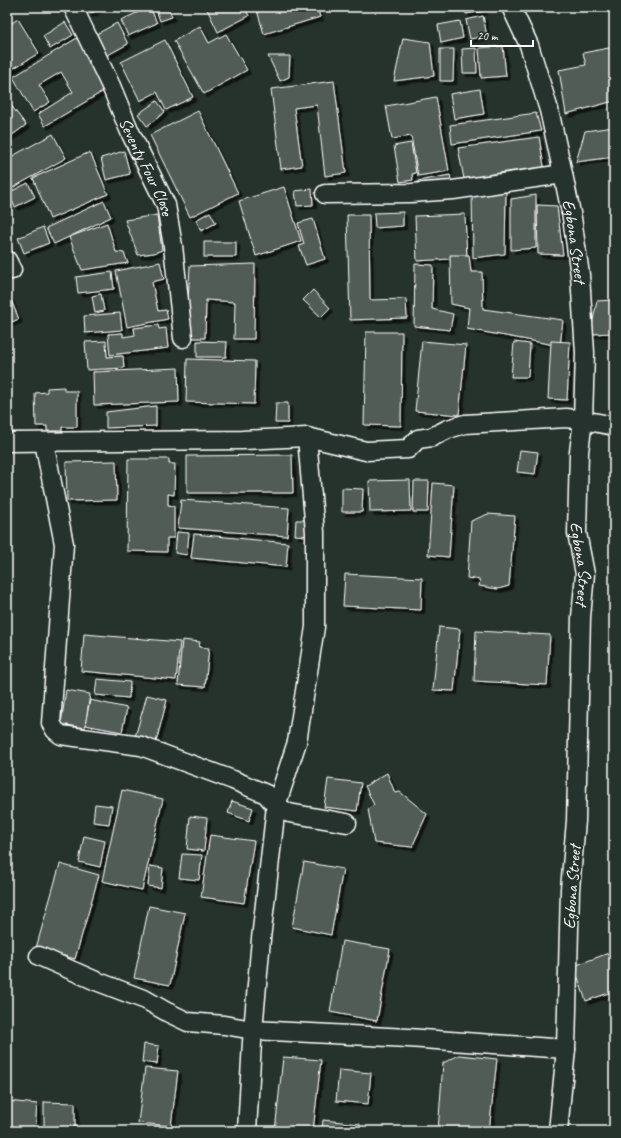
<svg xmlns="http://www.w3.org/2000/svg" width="621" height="1138" viewBox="0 0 621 1138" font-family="Caveat,sans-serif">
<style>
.building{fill:#515c57;stroke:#fff;filter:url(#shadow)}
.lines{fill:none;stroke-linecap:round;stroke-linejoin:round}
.street-casing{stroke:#fff;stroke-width:21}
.street{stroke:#26332d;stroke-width:18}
.labels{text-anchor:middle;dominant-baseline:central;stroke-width:4;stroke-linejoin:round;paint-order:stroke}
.street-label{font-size:17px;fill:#fff;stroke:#26332d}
</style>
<defs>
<filter id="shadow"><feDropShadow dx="3.5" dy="3.5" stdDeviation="0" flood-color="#0009"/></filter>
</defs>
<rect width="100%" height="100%" fill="#26332d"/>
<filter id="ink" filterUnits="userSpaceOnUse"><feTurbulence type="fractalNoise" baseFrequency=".025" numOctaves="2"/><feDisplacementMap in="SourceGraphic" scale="8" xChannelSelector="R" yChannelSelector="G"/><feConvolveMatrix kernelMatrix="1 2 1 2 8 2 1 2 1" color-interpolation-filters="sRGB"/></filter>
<g filter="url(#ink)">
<g class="building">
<polygon points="86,7 103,7 89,14"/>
<polygon points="150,7 157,23 128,36 121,20"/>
<polygon points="155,7 168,7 172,17 160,21"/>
<polygon points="206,7 245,7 249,16 218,32"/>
<polygon points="256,7 317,7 320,17 264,34"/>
<polygon points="465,7 483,7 484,11 466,14"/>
<polygon points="483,16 487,36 470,39 466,20"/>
<polygon points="18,19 39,53 9,71 7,68 7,26"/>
<polygon points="460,21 463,38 441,43 438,25"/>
<polygon points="65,22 73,35 50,49 43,36"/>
<polygon points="117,23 128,44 104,57 93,36"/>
<polygon points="200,26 209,43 226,34 247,70 204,94 174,41"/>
<polygon points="77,38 107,89 45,126 38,114 73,92 61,72 39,85 50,102 33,112 13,77"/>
<polygon points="403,38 430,42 434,76 394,81"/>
<polygon points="165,40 193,97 166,110 157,92 140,101 121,62"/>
<polygon points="503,46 506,76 481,78 479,48"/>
<polygon points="614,47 614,101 566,114 559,70 586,65 583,53"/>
<polygon points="476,48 477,73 463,73 462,49"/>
<polygon points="440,49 454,49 453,81 440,81"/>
<polygon points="268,56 290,56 289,77 280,81"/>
<polygon points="334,81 346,173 325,176 317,105 294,108 302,166 281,169 271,89"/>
<polygon points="480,89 484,114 454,119 450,94"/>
<polygon points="436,97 449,171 418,176 411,136 392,139 386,106"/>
<polygon points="7,100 26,125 7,139"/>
<polygon points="157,101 165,112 147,126 138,114"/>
<polygon points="198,111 238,193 190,217 150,135"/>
<polygon points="536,113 541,131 452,144 450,125"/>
<polygon points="614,127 614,157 576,162 585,131"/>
<polygon points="53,134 66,158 7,191 7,159"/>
<polygon points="539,137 545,172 465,184 458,148"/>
<polygon points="411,143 416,173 412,174 413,180 400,182 394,146"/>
<polygon points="124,151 130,174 106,180 101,158"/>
<polygon points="90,152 108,194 50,219 33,178"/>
<polygon points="450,175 452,185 420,191 418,181"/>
<polygon points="28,183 35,197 15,207 8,193"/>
<polygon points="284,187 301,241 256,256 239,201"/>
<polygon points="312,189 313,205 297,206 295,191"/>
<polygon points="506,189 505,254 473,258 472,191"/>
<polygon points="536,195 536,248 511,250 511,199"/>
<polygon points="104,201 111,217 54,244 46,228"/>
<polygon points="537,205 557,206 563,255 538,254"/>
<polygon points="210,212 216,223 201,231 196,220"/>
<polygon points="403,212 403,226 375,228 374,213"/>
<polygon points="465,214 467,258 417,261 415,216"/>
<polygon points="157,215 162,250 154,253 138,255 125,220"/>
<polygon points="347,215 369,215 370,300 406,299 407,318 350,320"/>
<polygon points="313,219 325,259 306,265 299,246 304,244 298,223"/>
<polygon points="107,223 116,252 124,253 128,263 82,270 69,237"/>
<polygon points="43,227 49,243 24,253 18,238"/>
<rect x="204" y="242" width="32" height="15"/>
<polygon points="450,255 469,255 471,272 482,272 483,309 563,320 560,346 467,329 469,308 451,304"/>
<polygon points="160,262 164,279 152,282 158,311 166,310 168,319 127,327 116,271"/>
<polygon points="255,264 254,339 234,339 235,302 206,300 205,338 186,338 190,266"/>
<polygon points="415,264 433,265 432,309 453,314 450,330 414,326"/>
<polygon points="112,272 114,289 78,293 76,277"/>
<polygon points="313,290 330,308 321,317 303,300"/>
<polygon points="7,291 19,319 7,324"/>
<polygon points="101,294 104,311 95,313 92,296"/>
<polygon points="614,300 614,333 590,334 597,301"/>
<polygon points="120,313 122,330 85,333 84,316"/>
<polygon points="158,325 159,329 166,328 168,348 110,355 108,334 123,333 123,337 135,335 134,328"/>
<polygon points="366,332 402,332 401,426 364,425"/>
<polygon points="106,341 107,357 123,356 124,368 87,370 85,342"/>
<polygon points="197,341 227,342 226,357 197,357"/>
<polygon points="422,341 466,345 459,415 415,411"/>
<polygon points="551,341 570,342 567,400 548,399"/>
<polygon points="514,342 530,344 528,377 511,377"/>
<polygon points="187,359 255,361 254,404 186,402"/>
<polygon points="178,368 179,402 94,405 93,372"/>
<polygon points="64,387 64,391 77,391 77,427 62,427 62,431 47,431 47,426 36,426 35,393 47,392 47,388"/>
<polygon points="276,403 288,403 288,423 275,423"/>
<polygon points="156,406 156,426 106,428 106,412"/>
<polygon points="520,450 538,452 535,474 517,472"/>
<polygon points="292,455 293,493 187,493 187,456"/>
<polygon points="128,459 169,459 169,464 175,464 174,495 168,494 168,505 174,506 174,538 167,538 167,552 127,551"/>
<polygon points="116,461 117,500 67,501 66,462"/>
<polygon points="410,480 411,511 370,512 369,481"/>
<polygon points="414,481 429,481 428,512 413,512"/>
<polygon points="433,483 454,485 449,557 428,555"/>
<polygon points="342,488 363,489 362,512 342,512"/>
<polygon points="181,500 289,508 287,536 178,528"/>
<polygon points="488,514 515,516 509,586 498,589 479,586 480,580 467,578 471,521"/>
<polygon points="296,520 306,520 306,536 295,535"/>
<polygon points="177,532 189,533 187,555 175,553"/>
<polygon points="194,534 288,543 286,567 191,558"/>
<polygon points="345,574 422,578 421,610 343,606"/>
<polygon points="439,627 460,629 454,691 433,690"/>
<polygon points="476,631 550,635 547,685 474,681"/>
<polygon points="84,634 180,642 176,680 81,671"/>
<polygon points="182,640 200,642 199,647 209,648 205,687 178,685"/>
<polygon points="97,679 130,682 129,698 95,695"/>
<polygon points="66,690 90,694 85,728 61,724"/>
<polygon points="147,695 167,700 156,742 135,737"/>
<polygon points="90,700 127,708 122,732 85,725"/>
<polygon points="614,735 614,756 610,755"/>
<polygon points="387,773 395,793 400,792 427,814 412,847 374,843 368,809 374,805 365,786"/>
<polygon points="328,779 361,783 357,811 324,807"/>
<polygon points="122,790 163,799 142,890 102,881"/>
<polygon points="232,801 253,808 249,821 228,813"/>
<polygon points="95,804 112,806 109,824 93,822"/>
<polygon points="190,816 207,818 204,851 187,849"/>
<polygon points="210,835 254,841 244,903 201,897"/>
<polygon points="84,836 105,841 100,867 79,862"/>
<polygon points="182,854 202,855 199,880 179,878"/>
<polygon points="304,862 343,869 331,935 292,927"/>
<polygon points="60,864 99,875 75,959 36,948"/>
<polygon points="150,866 163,868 161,888 148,886"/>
<polygon points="149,906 185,913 170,985 134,978"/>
<polygon points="342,941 390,949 377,1021 330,1012"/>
<polygon points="614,951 614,991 586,1001 574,966"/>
<polygon points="144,1044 159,1046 157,1064 142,1062"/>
<polygon points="459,1055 497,1059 489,1131 438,1131 443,1063"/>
<polygon points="283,1057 321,1060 313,1131 275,1131"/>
<polygon points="145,1068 178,1071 171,1126 138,1123"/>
<polygon points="339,1070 371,1073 368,1104 336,1101"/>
<polygon points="7,1101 37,1104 35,1131 7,1131"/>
<polygon points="44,1102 75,1103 75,1131 44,1131"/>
<polygon points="323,1120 360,1124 359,1131 322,1131"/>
</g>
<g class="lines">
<g class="street-casing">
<g id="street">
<path id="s1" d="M73,7L111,86L130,132L166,205L173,246L183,338"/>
<path id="s2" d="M511,7L529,45L549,110L562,169L572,218L580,275L585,353L583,420L579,452L577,533L585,574L581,617L576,821L570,889L566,1049L558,1131"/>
<polyline points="325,194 411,193 453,190 563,174"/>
<polyline points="7,260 12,270"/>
<polyline points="7,442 242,440 307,437 366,451 408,449 418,439 432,437 448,429 465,424 566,418 583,420 614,426"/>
<polyline points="44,442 64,544 51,723 55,730 61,735 141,746 233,780 266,794 276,806 289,813 347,823"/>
<polyline points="39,956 96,981 146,1000 167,1012 188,1022 224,1025 253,1030 408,1038 566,1049"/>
<polyline points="247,1131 252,1042 261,939 276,806 297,742 315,627 315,532 307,437"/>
</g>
</g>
<use href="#street" class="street"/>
</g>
</g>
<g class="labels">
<g class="street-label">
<text stroke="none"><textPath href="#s1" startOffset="176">Seventy Four Close</textPath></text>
<text stroke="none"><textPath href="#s2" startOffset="244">Egbona Street</textPath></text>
<text stroke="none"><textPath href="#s2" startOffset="568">Egbona Street</textPath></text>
<text transform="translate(572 887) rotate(-86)">Egbona Street</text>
</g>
</g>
<rect width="621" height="1138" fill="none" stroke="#26332d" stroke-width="24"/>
<rect x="12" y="12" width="597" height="1114" fill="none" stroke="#fff" stroke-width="1.5" filter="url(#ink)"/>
<path d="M471 40v6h62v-6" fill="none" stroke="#ffffff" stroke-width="2"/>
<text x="477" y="40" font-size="12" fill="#ffffff" stroke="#26332d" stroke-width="3" paint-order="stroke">20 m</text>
</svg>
